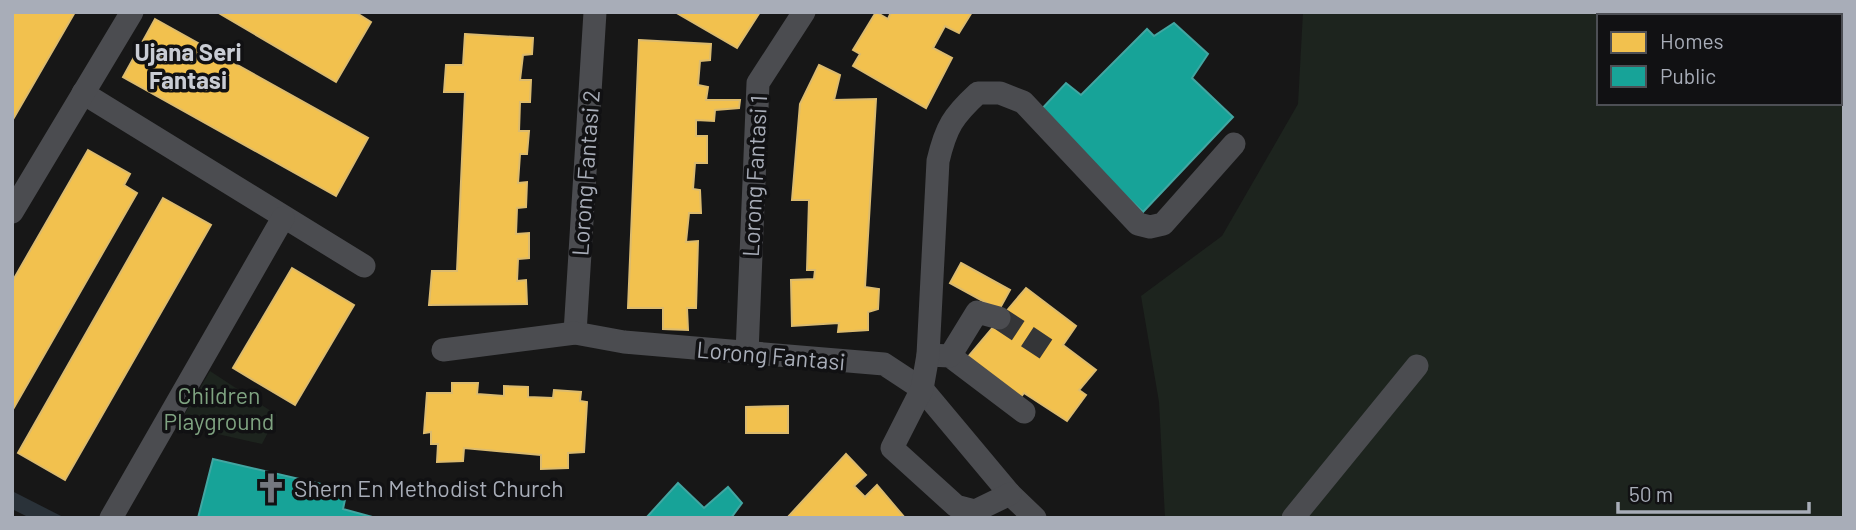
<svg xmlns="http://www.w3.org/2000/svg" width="1856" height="530" viewBox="0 0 1856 530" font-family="Barlow,sans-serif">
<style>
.green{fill:#1d241e;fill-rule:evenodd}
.water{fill:#2a3239}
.homes{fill:#f2c14e;stroke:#dcbb6e;stroke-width:2}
.public{fill:#17a398;stroke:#42a6a2;stroke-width:2}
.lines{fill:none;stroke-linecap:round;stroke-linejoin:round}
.minor-tunnel{stroke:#343537;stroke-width:23;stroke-dasharray:23 11;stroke-linecap:butt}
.minor{stroke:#4b4c50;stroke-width:23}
.labels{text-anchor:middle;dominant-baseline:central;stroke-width:7;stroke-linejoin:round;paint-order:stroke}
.street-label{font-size:23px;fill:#a8adb8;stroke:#111113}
.park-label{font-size:23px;fill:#7fa381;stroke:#111113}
.poi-label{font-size:23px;fill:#a8adb8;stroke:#111113;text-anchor:start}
.neighbourhood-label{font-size:24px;font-weight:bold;fill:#c9ccd4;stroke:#111113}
</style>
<rect width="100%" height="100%" fill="#171717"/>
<g class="green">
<path d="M1303,12H1844V518H1165L1159,402L1141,296L1222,236L1298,104ZM1599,16H1840V103H1599Z"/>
<polygon points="210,371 277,415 262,444 178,425"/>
</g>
<polygon class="water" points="12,491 65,518 30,518 12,509"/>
<g class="homes">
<polygon points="12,12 75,12 12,121"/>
<polygon points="217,12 355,12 371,22 336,82"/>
<polygon points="675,12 760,12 737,48"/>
<polygon points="876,12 888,19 891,12 972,12 959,33 945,26 933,48 952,58 926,108 853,66 860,54 853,50"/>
<polygon points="155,19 368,138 336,196 123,77"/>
<polygon points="465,34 533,38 532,54 523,55 520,80 531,80 530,102 520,102 519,131 529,131 527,154 520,154 518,183 527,182 526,207 517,208 516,234 529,233 529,258 518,259 517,281 526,280 527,304 429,305 432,271 457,271 465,92 444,92 446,65 463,65"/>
<polygon points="639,40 711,44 710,60 700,61 698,85 708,87 706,100 740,100 739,108 715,110 714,121 696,120 696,136 707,136 707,163 695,163 693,189 700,190 701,213 689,213 686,242 698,241 696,308 687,308 688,330 663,329 663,308 628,308"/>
<polygon points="819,65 840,75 834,100 876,99 865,287 879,289 878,309 868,312 868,330 838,332 839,323 792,326 791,280 814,279 815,270 807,270 809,200 792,200 800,104"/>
<polygon points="88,150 130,174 124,185 137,193 12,411 12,282"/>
<polygon points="163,198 211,225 65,480 18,453"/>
<polygon points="961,263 1010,290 999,310 950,283"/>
<polygon points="292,268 354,305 295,405 233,368"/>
<polygon points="1026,288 1076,326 1063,345 1096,370 1079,390 1086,395 1067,421 1024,393 1020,398 967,358"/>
<polygon points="452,383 478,383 477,394 504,396 504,386 528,387 528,397 553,398 554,390 581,392 580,401 587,402 584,452 568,453 568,468 541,469 541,455 464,448 463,461 437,462 438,444 431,444 431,432 424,433 427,393 452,393"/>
<polygon points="788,406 788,433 746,433 746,407"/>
<polygon points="846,454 866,475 854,486 865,497 877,485 905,518 787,518"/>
</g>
<g class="public">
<polygon points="1174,23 1208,54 1192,78 1233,117 1143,212 1038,113 1066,83 1081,95 1147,29 1154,36"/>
<polygon points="213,459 347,490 343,509 376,518 198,518"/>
<polygon points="678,483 704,508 728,487 742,503 731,518 646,518"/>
</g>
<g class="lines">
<polyline class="minor-tunnel" points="999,318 1046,349"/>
<g class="minor">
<polyline points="83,93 364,266"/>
<polyline points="12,212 132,12"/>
<polyline points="575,333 595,12"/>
<polyline points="443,350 575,333 624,342 884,364 922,389 1010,494 1035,518"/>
<polyline points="747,353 758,83 804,12"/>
<polyline points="928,355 950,356 1024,412"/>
<polyline points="950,356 977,312 999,318"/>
<path d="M1010,494L975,511L956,506L892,448L922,389L928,355L938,161C946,127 953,116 978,93H1000L1023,102L1138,224L1150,227L1163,224L1234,144"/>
<polyline points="111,518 283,218"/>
<polyline points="1293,518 1417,366"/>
</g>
</g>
<defs>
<g id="church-bare" transform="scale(2.415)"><path d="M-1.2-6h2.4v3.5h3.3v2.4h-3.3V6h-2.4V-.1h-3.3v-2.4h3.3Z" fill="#757880" stroke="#111113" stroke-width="2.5" paint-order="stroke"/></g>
</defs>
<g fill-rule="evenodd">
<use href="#church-bare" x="271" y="488"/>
</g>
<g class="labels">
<g class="street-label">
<text transform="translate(585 173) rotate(-86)">Lorong Fantasi 2</text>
<text transform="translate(754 176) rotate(-87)">Lorong Fantasi 1</text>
<text transform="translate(771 355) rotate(5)">Lorong Fantasi</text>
</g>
<g class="park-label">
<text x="219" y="395">Children<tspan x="219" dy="26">Playground</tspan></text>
</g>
<g class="poi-label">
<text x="294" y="488">Shern En Methodist Church</text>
</g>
<g class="neighbourhood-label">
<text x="188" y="51">Ujana Seri<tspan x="188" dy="28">Fantasi</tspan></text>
</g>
</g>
<rect width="1856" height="530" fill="none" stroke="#a8adb8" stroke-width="28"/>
<rect x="1597" y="14" width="245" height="91" fill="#111113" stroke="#4d4f55" stroke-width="2"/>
<rect x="1611" y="32" width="35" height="21" fill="#f2c14e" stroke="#4d4f55" stroke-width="2"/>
<text x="1660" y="49" font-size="21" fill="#a8adb8">Homes</text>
<rect x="1611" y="66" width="35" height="21" fill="#17a398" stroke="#4d4f55" stroke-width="2"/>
<text x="1660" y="84" font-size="21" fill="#a8adb8">Public</text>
<path d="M1618 502v10h191v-10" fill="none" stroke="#a8adb8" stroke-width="3.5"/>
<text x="1629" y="502" font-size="21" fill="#a8adb8" stroke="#111113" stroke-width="5" paint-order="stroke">50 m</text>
</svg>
